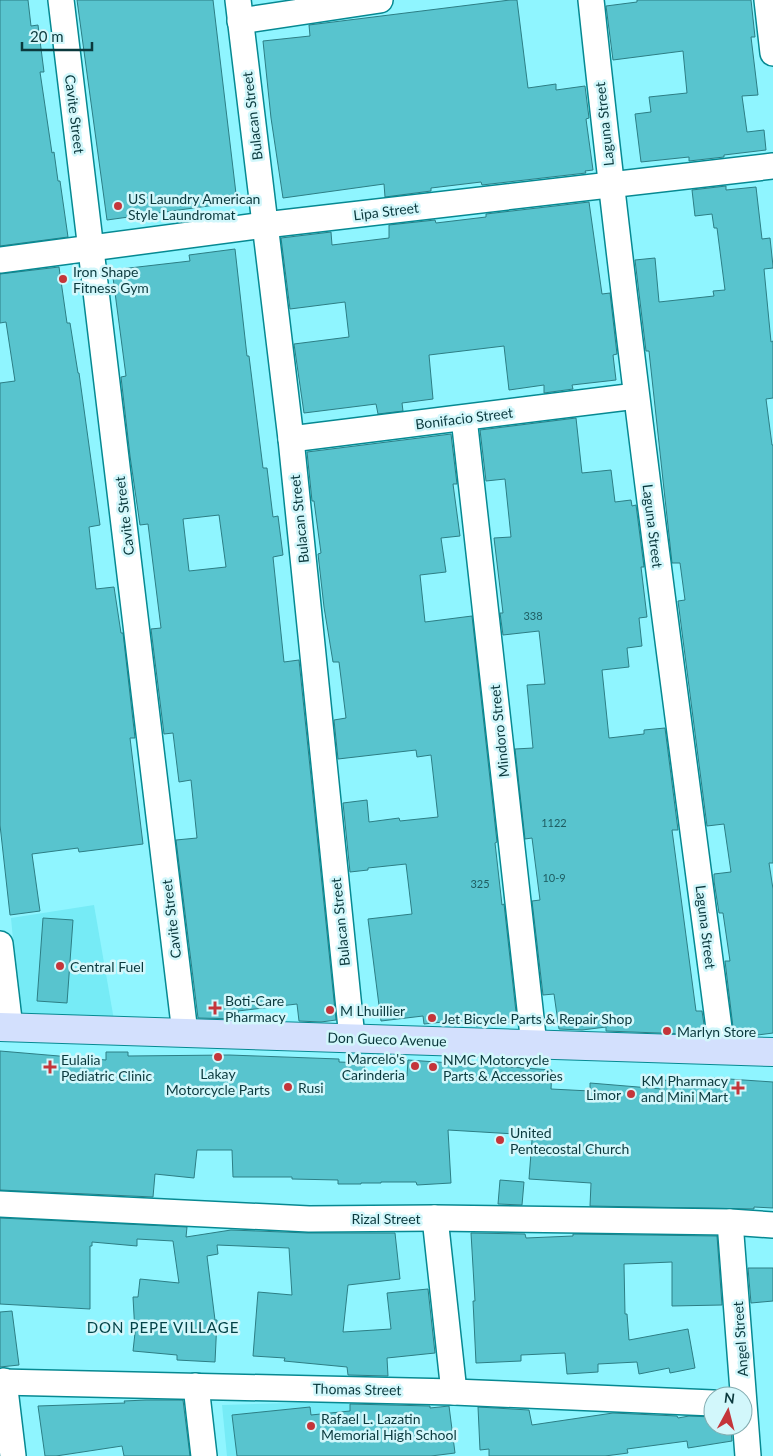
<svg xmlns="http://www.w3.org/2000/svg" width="773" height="1456" viewBox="0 0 773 1456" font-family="Lato,sans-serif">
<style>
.built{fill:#76ebf6}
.building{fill:#58c4ce;stroke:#2d7e85;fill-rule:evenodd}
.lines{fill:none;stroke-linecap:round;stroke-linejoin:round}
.minor-casing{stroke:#068992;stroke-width:28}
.secondary-casing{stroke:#068992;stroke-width:30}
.minor{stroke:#fff;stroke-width:25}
.secondary{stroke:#d3e0fd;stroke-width:28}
.poi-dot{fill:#c4353a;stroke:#d2f7fb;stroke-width:2}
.labels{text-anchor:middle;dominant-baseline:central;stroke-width:5;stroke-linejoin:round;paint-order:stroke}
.number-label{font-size:11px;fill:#1e5c61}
.street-label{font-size:14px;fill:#0b393d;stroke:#d2f7fb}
.poi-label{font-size:14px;fill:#0b393d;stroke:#d2f7fb;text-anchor:start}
.neighbourhood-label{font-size:15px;letter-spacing:1px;fill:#034247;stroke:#d2f7fb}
</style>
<rect width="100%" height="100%" fill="#8ff5ff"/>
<g class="built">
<polygon points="94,905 114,1020 20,1015 11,918"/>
<polygon points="394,1400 401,1448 393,1456 227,1456 222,1405"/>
</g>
<g class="building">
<polygon points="0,0 28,0 31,26 38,25 44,72 40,72 52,153 54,152 58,181 60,181 68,237 0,246"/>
<polygon points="77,0 213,0 237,202 107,220"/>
<polygon points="510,0 517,0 528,88 556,84 556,90 585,86 589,118 586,119 593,170 585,171 586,173 482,185 481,182 431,188 431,191 385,197 384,184 283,198 271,118 263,41 310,36 309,25"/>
<polygon points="637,0 751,0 755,37 751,37 758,95 742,96 747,132 764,130 766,150 724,155 724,157 689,161 689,157 641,162 635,114 651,112 649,97 687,93 683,51 613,60 606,6 637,2"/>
<polygon points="726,186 726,190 756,187 762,239 770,238 773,266 773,268 764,269 771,342 773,341 773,398 766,399 772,445 773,445 773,863 769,863 773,889 773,1033 750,1036 736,1035 733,1027 725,961 730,961 723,913 719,913 714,881 714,874 731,872 724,824 707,826 678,601 685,600 680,563 672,563 649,351 646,351 635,260 655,258 659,302 714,296 713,291 725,290 717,228 714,228 712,214 695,216 692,190"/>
<polygon points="589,202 602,294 610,293 617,354 613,355 616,380 572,385 573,389 544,393 544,385 509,390 504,346 429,355 433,399 402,403 403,411 378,414 376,404 304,413 294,344 349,337 345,302 290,309 281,238 331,232 332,245 389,238 389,225 435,220 436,223 486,217 486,214"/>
<path d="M235,249L247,356H249L263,468H267L273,517L278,516L283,555L273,557L284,662L299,660L336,1020L321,1022L299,1021L297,1004L238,1011L239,1019L198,1018L176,840L197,838L191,780L179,782L173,733L164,734L151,629L161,628L148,524L140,525L130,456L121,377L126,376L112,270L190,261L189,255ZM219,515L226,567L189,571L183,519Z"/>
<polygon points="59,267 67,323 70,323 78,373 79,373 100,525 89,527 96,589 114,587 121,633 123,633 135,738 130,738 143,844 79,852 78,848 32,854 40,911 10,915 0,825 0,383 15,381 6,322 0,323 0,274"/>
<polygon points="576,418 582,473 611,470 615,502 631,500 632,506 636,505 644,567 641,567 647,617 639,618 642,646 627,648 629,667 602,670 609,738 644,734 644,730 665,728 678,830 672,830 696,1011 702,1011 705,1031 685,1034 606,1031 606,1027 582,1030 559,1029 554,994 543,995 532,901 540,900 532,838 525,839 515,749 533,748 527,685 545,684 539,631 503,635 500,613 503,613 494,538 511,537 505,479 486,481 480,430"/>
<polygon points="451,434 457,484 453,484 460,536 441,538 446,572 420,575 425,622 472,616 497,842 495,843 502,905 504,904 517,1021 476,1026 476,1020 443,1024 443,1022 424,1024 423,1016 381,1021 368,919 412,914 406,864 368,868 368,870 350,872 343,803 367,800 369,822 399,818 400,821 438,817 431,755 417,757 416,750 338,759 334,720 346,718 339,662 333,662 324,607 318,554 321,553 314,501 312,501 307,452"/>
<polygon points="43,918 73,920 67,1003 37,1001"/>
<polygon points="0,1051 106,1060 106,1052 128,1052 128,1056 229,1055 339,1059 339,1062 365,1063 364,1073 407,1076 408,1060 552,1070 551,1089 590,1091 590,1083 662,1089 663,1080 714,1084 714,1078 773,1082 773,1208 754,1207 754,1209 590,1206 591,1183 529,1179 532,1140 514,1139 515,1134 448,1130 451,1183 417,1185 416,1182 381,1182 381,1183 361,1183 361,1184 338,1184 338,1180 292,1179 292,1177 233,1177 232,1150 197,1150 194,1178 155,1174 153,1197 0,1190"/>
<polygon points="500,1180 524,1182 522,1205 498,1204"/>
<polygon points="0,1218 187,1227 186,1237 231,1230 308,1233 395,1233 400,1279 348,1285 343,1332 391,1329 387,1293 428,1289 435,1353 387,1358 388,1376 348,1375 347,1367 284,1361 285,1358 253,1356 258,1292 292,1295 289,1248 217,1245 218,1254 207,1256 215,1320 217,1320 215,1362 177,1360 177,1355 133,1351 135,1333 133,1297 138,1297 140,1279 179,1283 173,1241 137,1239 137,1246 92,1242 92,1246 90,1246 90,1309 0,1304"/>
<polygon points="471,1233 525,1234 526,1238 573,1236 573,1234 717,1236 722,1305 672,1306 672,1262 624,1264 625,1314 627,1314 629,1340 688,1329 695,1368 670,1373 669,1368 639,1374 637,1362 598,1364 598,1372 567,1374 565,1353 521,1355 521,1361 476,1363 473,1301 475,1301"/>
<polygon points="748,1268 773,1268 773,1301 751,1303"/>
<polygon points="12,1311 19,1365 0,1367 0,1312"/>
<polygon points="146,1400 183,1400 190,1456 124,1456 122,1446 56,1456 45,1456 38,1406 125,1403 124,1401"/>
<polygon points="350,1404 430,1406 430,1408 449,1406 455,1453 431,1456 237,1456 232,1415 310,1407 311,1415 350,1411"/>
<polygon points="478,1407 529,1410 532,1425 613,1413 677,1416 678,1418 689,1416 713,1417 713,1426 731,1426 732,1441 688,1448 687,1441 627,1449 628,1453 605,1456 489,1456 489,1449 480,1450"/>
</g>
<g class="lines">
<g class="minor-casing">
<g id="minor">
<polyline points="61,0 185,1033"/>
<polyline points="238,0 291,439 352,1038"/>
<path d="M591,0C628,351 676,701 722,1051"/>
<polyline points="767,0 773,53"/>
<polyline points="240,21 380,0"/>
<polyline points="0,260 265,225 773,166"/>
<polyline points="464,418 534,1045"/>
<polyline points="291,439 636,396"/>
<polyline points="0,944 10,1028"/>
<polyline points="0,1204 309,1219 435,1218 730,1222 773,1225"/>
<polyline points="435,1218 454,1392"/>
<polyline points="730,1222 748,1456"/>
<polyline points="4,1381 13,1456"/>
<polyline points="0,1382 454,1392 713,1403"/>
<polyline points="196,1386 204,1456"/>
</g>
</g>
<g class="secondary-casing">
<polyline id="secondary" points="0,1027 773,1052"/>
</g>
<use href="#minor" class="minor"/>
<use href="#secondary" class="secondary"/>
</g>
<g class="poi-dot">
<circle cx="118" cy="206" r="5"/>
<circle cx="63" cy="279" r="5"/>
<circle cx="60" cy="966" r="5"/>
<path d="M212.5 1000.5h5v5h5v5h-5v5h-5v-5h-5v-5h5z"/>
<circle cx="330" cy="1010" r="5"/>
<circle cx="432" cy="1018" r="5"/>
<circle cx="667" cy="1031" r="5"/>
<circle cx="218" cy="1057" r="5"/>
<circle cx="415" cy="1066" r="5"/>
<path d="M47.5 1059.5h5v5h5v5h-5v5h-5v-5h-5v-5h5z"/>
<circle cx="433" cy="1067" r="5"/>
<circle cx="288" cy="1087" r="5"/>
<path d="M735.5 1080.5h5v5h5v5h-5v5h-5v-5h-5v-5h5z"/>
<circle cx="631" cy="1094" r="5"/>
<circle cx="500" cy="1140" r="5"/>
<circle cx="311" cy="1426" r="5"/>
</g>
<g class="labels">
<g class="number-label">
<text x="533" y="615">338</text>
<text x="554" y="822">1122</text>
<text x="554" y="877">10-9</text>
<text x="480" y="883">325</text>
</g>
<g class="street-label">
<text transform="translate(75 114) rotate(83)">Cavite Street</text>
<text transform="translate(252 116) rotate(-97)">Bulacan Street</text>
<text transform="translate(604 124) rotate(-96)">Laguna Street</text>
<text transform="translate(386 211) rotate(-7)">Lipa Street</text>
<text transform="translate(464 418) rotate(-7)">Bonifacio Street</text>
<text transform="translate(124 516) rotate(-97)">Cavite Street</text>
<text transform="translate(299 519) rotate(-96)">Bulacan Street</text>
<text transform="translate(653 526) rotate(83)">Laguna Street</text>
<text transform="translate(499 731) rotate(-96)">Mindoro Street</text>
<text transform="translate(171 919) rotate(-97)">Cavite Street</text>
<text transform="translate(340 922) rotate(-96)">Bulacan Street</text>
<text transform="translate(706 927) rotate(83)">Laguna Street</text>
<text transform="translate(387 1039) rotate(2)">Don Gueco Avenue</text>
<text x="386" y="1218">Rizal Street</text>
<text transform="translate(740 1339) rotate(-94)">Angel Street</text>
<text transform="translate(357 1389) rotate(1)">Thomas Street</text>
</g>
<g class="poi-label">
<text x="128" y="198">US Laundry American<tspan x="128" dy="16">Style Laundromat</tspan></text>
<text x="73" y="271">Iron Shape<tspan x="73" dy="16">Fitness Gym</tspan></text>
<text x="70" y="966">Central Fuel</text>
<text x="225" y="1000">Boti-Care<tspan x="225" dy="16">Pharmacy</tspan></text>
<text x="340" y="1010">M Lhuillier</text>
<text x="442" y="1018">Jet Bicycle Parts &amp; Repair Shop</text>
<text x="677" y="1031">Marlyn Store</text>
<text x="405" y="1058" text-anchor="end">Marcelo's<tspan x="405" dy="16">Carinderia</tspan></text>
<text x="61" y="1059">Eulalia<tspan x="61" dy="16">Pediatric Clinic</tspan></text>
<text x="443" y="1059">NMC Motorcycle<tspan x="443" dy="16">Parts &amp; Accessories</tspan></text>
<text x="218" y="1073" text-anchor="middle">Lakay<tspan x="218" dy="16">Motorcycle Parts</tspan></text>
<text x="728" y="1080" text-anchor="end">KM Pharmacy<tspan x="728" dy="16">and Mini Mart</tspan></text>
<text x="298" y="1087">Rusi</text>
<text x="621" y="1094" text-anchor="end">Limor</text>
<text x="510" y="1132">United<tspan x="510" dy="16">Pentecostal Church</tspan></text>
<text x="321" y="1418">Rafael L. Lazatin<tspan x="321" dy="16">Memorial High School</tspan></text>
</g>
<g class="neighbourhood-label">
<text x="163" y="1327">DON PEPE VILLAGE</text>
</g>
</g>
<g transform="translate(728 1411) rotate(7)"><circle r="24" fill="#d2f7fb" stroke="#82abaf"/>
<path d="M0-4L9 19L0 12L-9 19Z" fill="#c4353a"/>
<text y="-8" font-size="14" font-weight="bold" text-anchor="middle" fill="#0b393d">N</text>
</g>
<path d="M22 42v8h70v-8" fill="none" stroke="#0b393d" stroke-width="2.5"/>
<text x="30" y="42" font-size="15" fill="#0b393d" stroke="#d2f7fb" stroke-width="4" paint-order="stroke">20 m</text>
</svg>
